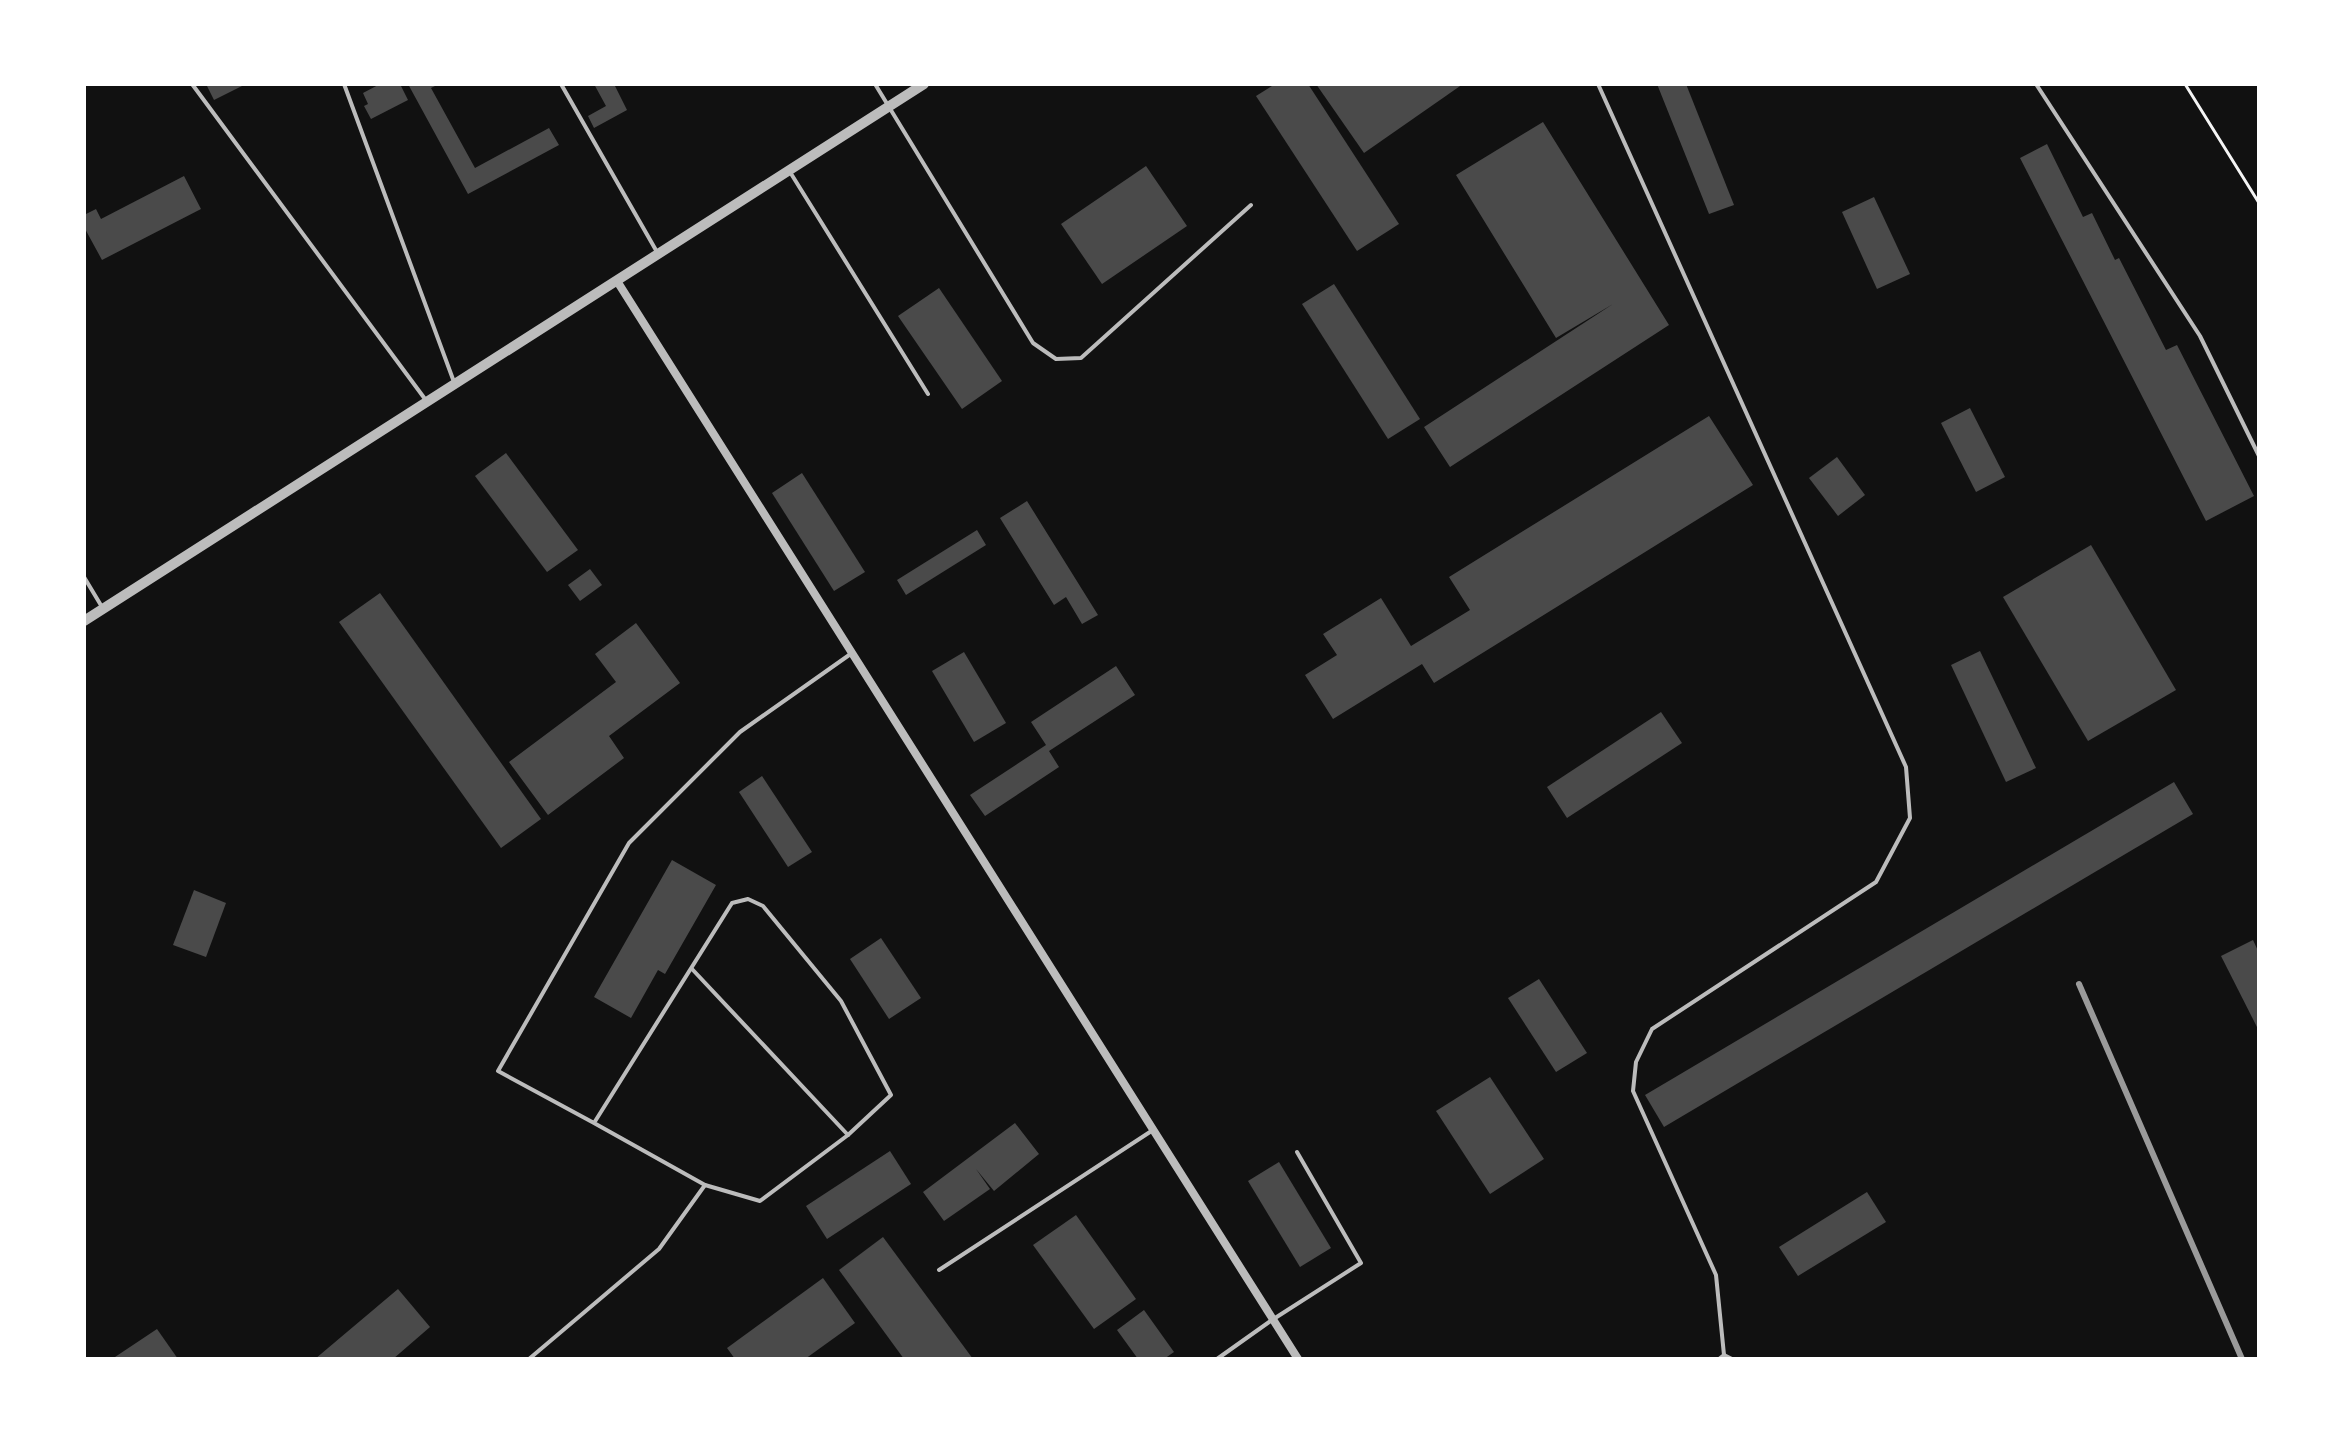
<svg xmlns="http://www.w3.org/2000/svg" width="2343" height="1443" viewBox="0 0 2343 1443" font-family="Barlow,sans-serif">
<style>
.building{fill:#4a4a4a}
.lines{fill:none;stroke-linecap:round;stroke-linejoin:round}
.path{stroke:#f5f5f5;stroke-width:3}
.service{stroke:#bcbcbc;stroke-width:4}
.minor{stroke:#bcbcbc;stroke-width:8}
.tertiary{stroke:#bcbcbc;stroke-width:10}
.rail{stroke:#9a9a9a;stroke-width:6}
</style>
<rect width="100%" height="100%" fill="#111"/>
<g class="building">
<polygon points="206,84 246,84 214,100"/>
<polygon points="380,84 400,84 408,100 371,119 364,106 368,104 363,93"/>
<polygon points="408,84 439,84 431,88 475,168 549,128 559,145 468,194"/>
<polygon points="594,84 614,84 627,110 594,128 588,116 606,106"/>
<polygon points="1275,84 1308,84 1399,224 1357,251 1256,96"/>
<polygon points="1316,84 1463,84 1364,153"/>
<polygon points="1657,84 1686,84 1734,205 1709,214"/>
<polygon points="1543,122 1669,325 1450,467 1424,427 1613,304 1556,338 1456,175"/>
<polygon points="2047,144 2083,217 2092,213 2115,260 2119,258 2166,350 2177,345 2254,496 2206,521 2020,158"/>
<polygon points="1146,166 1187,226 1102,284 1061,224"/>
<polygon points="184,176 201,209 102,260 84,227 84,215 96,209 101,219"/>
<polygon points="1874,197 1910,274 1877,289 1842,212"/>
<polygon points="1334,284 1420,419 1388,439 1302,304"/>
<polygon points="939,288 1002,381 962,409 898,316"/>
<polygon points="1970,408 2005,477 1976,492 1941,423"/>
<polygon points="1709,416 1753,485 1434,683 1422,664 1333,719 1305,675 1337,655 1323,634 1381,598 1411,646 1470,610 1449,577"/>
<polygon points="506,453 578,550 547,572 475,476"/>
<polygon points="1837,457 1865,495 1838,516 1809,478"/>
<polygon points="802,473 865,572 834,591 772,493"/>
<polygon points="1027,501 1098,615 1082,624 1066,597 1054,605 1000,518"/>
<polygon points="977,530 986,545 906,595 897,580"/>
<polygon points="2091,545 2176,690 2088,741 2003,597"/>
<polygon points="590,569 602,585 580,601 568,585"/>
<polygon points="380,593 541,819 501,848 339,622"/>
<polygon points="636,623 680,683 609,736 624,758 548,815 509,762 616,682 595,654"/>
<polygon points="1980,651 2036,768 2006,782 1951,665"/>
<polygon points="964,652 1006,723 974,742 932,671"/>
<polygon points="1116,666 1135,695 1049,751 1059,767 985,816 970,795 1046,745 1031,722"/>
<polygon points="1661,712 1682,743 1567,818 1547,787"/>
<polygon points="762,776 812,852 788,867 739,792"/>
<polygon points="2174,782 2193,814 1664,1127 1645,1095"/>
<polygon points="672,860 716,885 665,974 658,970 631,1018 594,997"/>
<polygon points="194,890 226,903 206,957 173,945"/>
<polygon points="881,938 921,998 889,1019 850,959"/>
<polygon points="2253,940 2259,953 2259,1031 2221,956"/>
<polygon points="1539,979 1587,1053 1556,1072 1508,998"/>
<polygon points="1490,1077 1544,1159 1490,1194 1436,1111"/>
<polygon points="1015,1123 1039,1154 994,1191 976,1169 990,1189 944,1221 923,1192"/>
<polygon points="890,1151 911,1184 827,1239 806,1206"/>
<polygon points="1279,1162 1331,1248 1300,1267 1248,1181"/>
<polygon points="1867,1192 1886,1222 1798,1276 1779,1247"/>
<polygon points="1076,1215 1136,1299 1094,1329 1033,1245"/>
<polygon points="883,1237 973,1359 904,1359 839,1270"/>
<polygon points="823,1278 855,1323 805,1359 735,1359 727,1348"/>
<polygon points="398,1289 430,1327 393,1359 315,1359"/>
<polygon points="1144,1310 1174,1352 1164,1359 1138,1359 1117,1330"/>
<polygon points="157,1329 178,1359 112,1359"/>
</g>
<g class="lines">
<polyline class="path" points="2185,84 2259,203"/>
<g class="service">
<polyline points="192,84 425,399"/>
<polyline points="344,84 454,382"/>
<polyline points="561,84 657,252"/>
<polyline points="875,84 1033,343 1056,359 1081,358 1251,205"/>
<polyline points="1598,84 1906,767 1910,818 1876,882 1652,1029 1636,1062 1633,1091 1716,1275 1724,1355 1719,1359"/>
<polyline points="2036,84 2200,336 2259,456"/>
<polyline points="790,172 928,394"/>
<polyline points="84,577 102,607"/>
<polyline points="692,969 848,1135"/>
<polyline points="594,1123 705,1185 760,1201 848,1135 891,1095 841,1001 763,906 748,899 732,903 594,1123 498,1071 629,843 740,732 852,653"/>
<polyline points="939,1270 1153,1130"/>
<polyline points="1724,1355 1732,1359"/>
<polyline points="529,1359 659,1249 705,1185"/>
<polyline points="1217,1359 1272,1320 1361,1263 1297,1152"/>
</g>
<polyline class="minor" points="617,281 1298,1359"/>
<polyline class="tertiary" points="84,621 924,84"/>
<polyline class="rail" points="2079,984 2242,1359"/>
</g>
<rect width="2343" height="1443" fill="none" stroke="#ffffff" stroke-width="172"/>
</svg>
